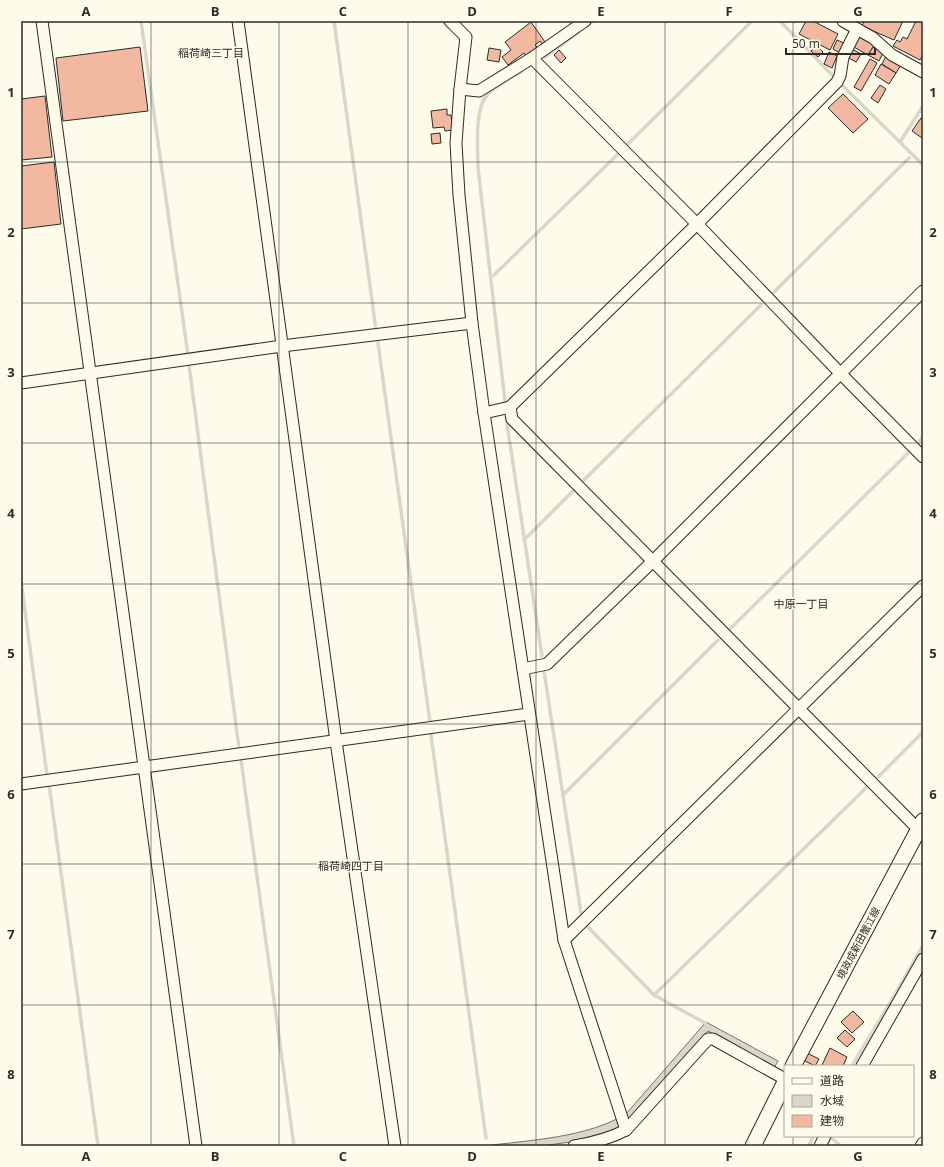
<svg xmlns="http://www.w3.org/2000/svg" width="944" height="1167" viewBox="0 0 944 1167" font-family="'Open Sans','Noto Sans JP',sans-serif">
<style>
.water{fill:#d8d7c9;stroke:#74746e}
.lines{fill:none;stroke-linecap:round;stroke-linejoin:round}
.stream{stroke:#d8d7c9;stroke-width:3.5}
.building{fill:#f2b8a0;stroke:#2b2b2b}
.street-casing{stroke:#2b2b2b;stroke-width:13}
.secondary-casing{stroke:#2b2b2b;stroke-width:17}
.street{stroke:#fdfbea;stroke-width:11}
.secondary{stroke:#fdfbea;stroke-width:15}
.grid{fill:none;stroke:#2b2b2b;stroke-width:1;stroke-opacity:0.55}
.labels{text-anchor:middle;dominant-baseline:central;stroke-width:3;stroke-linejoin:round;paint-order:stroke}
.street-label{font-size:10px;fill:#2b2b2b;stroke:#fdfbea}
.neighbourhood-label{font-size:11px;fill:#2b2b2b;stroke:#fdfbea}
.neatline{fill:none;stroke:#2b2b2b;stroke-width:1.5}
.grid-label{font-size:13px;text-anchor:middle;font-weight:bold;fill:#2b2b2b}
</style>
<rect width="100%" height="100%" fill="#fdfbea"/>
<path class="water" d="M706,1022L778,1061L774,1068L708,1031L628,1122L615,1131L578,1141L541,1146H484C530,1140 586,1138 626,1114Z"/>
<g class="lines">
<g class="stream">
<polyline points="141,21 188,355"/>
<polyline points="334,21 376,330"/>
<polyline points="443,21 448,27"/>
<polyline points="780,21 832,75"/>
<polyline points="586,26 593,21"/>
<polyline points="545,57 578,32"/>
<polyline points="843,86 923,165"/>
<polyline points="900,142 923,106"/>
<polyline points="627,145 752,21"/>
<polyline points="494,275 617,155"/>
<polyline points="774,292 909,158"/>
<polyline points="378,343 430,722"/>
<polyline points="189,365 239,748"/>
<path d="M505,401L478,168C478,149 474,110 487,95C496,85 510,79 521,72"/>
<polyline points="506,417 542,656"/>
<polyline points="920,440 923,437"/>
<polyline points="583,481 761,305"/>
<polyline points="524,540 573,491"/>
<polyline points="21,581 47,775"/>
<polyline points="730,629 908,453"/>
<polyline points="544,671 581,913"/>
<polyline points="431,735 486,1138"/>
<polyline points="241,760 294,1146"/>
<polyline points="878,777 923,732"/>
<polyline points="49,784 98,1146"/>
<polyline points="563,795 718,640"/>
<polyline points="588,927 654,995 705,1023"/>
<polyline points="654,995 866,788"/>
<polyline points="852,1066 893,998 923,945"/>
<polyline points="830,1137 841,1146"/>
<polyline points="809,1146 813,1136"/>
</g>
</g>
<g class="building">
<polygon points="806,21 813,21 838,34 830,50 799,34"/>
<polygon points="864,21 903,21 894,40 862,26"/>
<polygon points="916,21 923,21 923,55 920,60 893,46 897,40 900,42 903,37 907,39"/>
<polygon points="531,22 545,42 542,44 540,41 535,45 537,47 526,56 524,53 508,65 502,57 511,50 505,42"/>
<polygon points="858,35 875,44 868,55 852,46"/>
<polygon points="837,40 844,43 840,53 833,49"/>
<polygon points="816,45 823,52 818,57 811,51"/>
<polygon points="140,47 148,111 63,121 56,58"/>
<polygon points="873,47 883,53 879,61 868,55"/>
<polygon points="489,48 501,50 499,62 487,60"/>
<polygon points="852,49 861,54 856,62 847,57"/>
<polygon points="559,50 566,58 561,63 554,55"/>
<polygon points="829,52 837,56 832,68 824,64"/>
<polygon points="886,56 901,65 896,73 882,64"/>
<polygon points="870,59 877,63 861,91 854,87"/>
<polygon points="881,64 896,73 889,84 875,75"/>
<polygon points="880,85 886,89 878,103 871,98"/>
<polygon points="843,94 868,119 853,133 828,108"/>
<polygon points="45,96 52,157 21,160 21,99"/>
<polygon points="447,109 447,115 451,115 453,130 445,131 444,127 433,128 431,111"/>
<polygon points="921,118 923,119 923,136 922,138 912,131"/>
<polygon points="440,133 441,143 432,144 431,134"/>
<polygon points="54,162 61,224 21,229 21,166"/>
<polygon points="853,1011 864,1022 852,1033 841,1022"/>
<polygon points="845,1030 855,1039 847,1047 837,1038"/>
<polygon points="830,1048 847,1057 843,1066 824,1066 822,1065"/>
<polygon points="807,1053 819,1059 815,1066 803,1060"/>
</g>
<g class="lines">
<g class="street-casing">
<g id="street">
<polyline points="42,21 196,1146"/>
<polyline points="238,21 336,741 395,1146"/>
<polyline points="450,21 466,37 460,89 456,143 459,195 472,323 484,413 564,940 626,1130"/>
<polyline points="843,21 873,38 892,55 923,72"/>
<polyline points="532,58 697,224 840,373 923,457"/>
<polyline points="460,89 479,91 532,58 585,21"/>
<polyline points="21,383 282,346 472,323"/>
<polyline points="510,407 512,419 918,829"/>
<polyline points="484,413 510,407 697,224 837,82 840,76 843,57 857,29"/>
<polyline points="523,669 547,664 653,561 923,291"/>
<polyline points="21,784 529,714"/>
<polyline points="564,940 923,586"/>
<polyline points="862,1066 923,959"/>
<path d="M574,1146C592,1143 609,1139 626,1130L708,1039H713L785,1079"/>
<polyline points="820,1146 825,1136"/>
<polyline points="921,1146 923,1143"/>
</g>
</g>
<g class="secondary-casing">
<g id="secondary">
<polyline points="793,1066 923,821"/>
<polyline points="753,1146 785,1082"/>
</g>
</g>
<use href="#street" class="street"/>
<use href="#secondary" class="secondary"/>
</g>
<path class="grid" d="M151,21V1146M279,21V1146M408,21V1146M536,21V1146M665,21V1146M793,21V1066M21,162H923M21,303H923M21,443H923M21,584H923M21,724H923M21,864H923M21,1005H923M793,1136V1146"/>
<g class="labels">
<g class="street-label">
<text transform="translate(858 943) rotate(-62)">境政成新田蟹江線</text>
</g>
<g class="neighbourhood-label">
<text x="211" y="52">稲荷崎三丁目</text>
<text x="801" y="603">中原一丁目</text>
<text x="351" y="865">稲荷崎四丁目</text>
</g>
</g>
<rect width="944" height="1167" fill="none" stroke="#fdfbea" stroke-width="44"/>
<rect x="784" y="1065" width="130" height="72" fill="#fdfbea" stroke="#a9a89e"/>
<rect x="792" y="1078" width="20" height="6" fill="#fdfbea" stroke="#a9a89e"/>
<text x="820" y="1085" font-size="12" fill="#2b2b2b">道路</text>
<rect x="792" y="1095" width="20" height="12" fill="#d8d7c9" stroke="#a9a89e"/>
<text x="820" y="1105" font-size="12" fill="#2b2b2b">水域</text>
<rect x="792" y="1115" width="20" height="12" fill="#f2b8a0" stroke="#a9a89e"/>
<text x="820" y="1125" font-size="12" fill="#2b2b2b">建物</text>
<path d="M786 48v6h89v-6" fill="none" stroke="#2b2b2b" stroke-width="2"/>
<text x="792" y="48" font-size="12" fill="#2b2b2b" stroke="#fdfbea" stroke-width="3" paint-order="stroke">50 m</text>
<rect x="22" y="22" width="900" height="1123" class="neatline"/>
<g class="grid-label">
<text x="86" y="16">A</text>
<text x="215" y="16">B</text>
<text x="343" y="16">C</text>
<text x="472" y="16">D</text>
<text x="601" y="16">E</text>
<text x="729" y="16">F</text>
<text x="858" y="16">G</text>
<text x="11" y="97">1</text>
<text x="933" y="97">1</text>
<text x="11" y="237">2</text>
<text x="933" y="237">2</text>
<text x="11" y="377">3</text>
<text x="933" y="377">3</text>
<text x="11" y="518">4</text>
<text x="933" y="518">4</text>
<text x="11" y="658">5</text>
<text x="933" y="658">5</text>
<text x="11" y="799">6</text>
<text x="933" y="799">6</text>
<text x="11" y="939">7</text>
<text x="933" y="939">7</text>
<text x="11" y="1079">8</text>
<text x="933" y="1079">8</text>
<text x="86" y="1161">A</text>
<text x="215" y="1161">B</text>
<text x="343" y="1161">C</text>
<text x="472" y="1161">D</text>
<text x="601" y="1161">E</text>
<text x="729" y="1161">F</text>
<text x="858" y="1161">G</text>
</g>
</svg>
